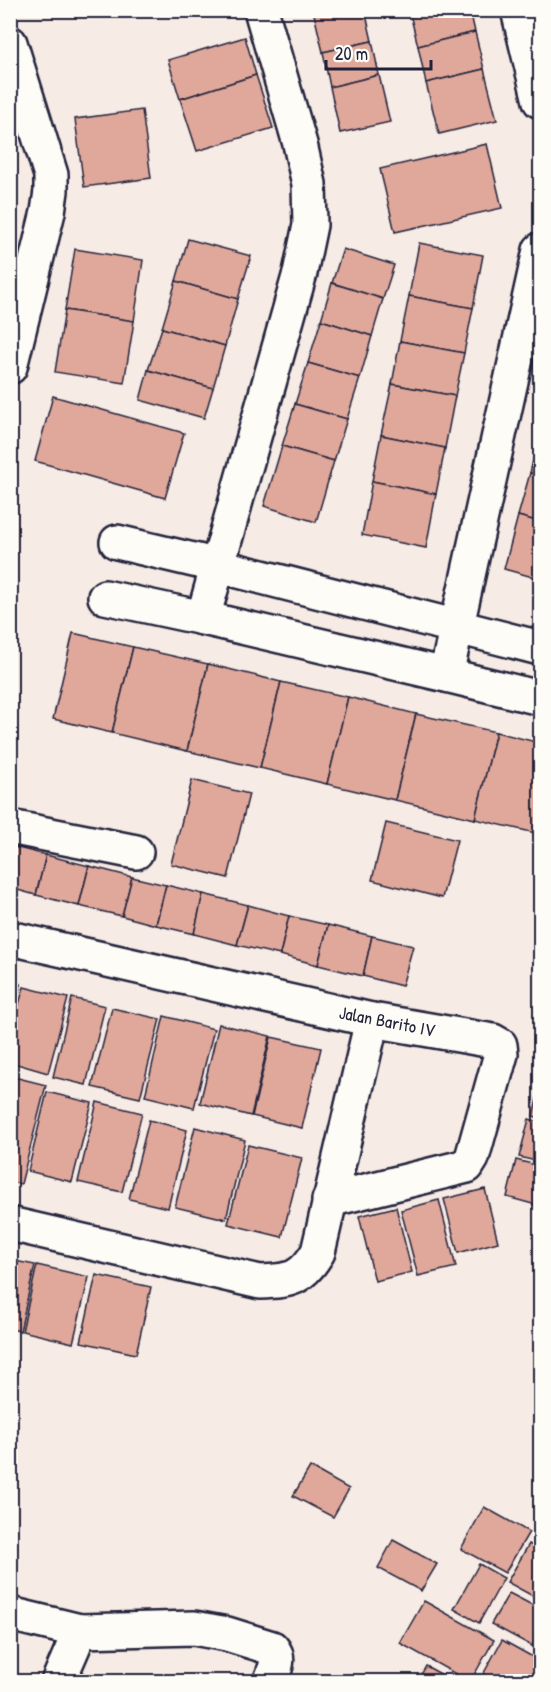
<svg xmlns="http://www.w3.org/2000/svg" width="551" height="1692" viewBox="0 0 551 1692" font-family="'Patrick Hand',sans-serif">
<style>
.building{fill:#e0a89b;stroke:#22223b;stroke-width:1.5}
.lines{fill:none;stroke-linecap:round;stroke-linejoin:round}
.minor-casing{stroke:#22223b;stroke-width:38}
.minor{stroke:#fdfcf7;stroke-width:33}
.labels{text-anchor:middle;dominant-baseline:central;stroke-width:6;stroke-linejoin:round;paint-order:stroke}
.street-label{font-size:18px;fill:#22223b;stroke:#fdfcf7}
</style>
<rect width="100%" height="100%" fill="#f7ebe5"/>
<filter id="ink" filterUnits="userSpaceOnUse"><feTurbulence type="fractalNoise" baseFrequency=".0167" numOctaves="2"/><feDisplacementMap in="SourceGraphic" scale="12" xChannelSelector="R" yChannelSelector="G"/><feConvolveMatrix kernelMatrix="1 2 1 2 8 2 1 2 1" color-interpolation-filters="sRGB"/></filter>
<g filter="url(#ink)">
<g class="building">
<polygon points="313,10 365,10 372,41 323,52"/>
<polygon points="409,10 470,10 475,32 418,46"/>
<polygon points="475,32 484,69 426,83 418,46"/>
<polygon points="245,37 256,75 180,99 168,60"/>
<polygon points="372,41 379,75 330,87 323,52"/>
<polygon points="484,69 497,120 439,134 426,83"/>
<polygon points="256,75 273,128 197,151 180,99"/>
<polygon points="379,75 390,122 340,133 330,87"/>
<polygon points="142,110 151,178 84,187 75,119"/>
<polygon points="487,144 502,208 395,232 380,169"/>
<polygon points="188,239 251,256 238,299 176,281"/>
<polygon points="419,243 483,255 473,308 409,296"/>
<polygon points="75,249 143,260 134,321 65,310"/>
<polygon points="343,249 394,265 383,299 332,283"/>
<polygon points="176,281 238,299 225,346 162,328"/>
<polygon points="332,283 383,299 372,336 321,320"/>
<polygon points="409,296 473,308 464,353 400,341"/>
<polygon points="65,310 134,321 124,383 55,372"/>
<polygon points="321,320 372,336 360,378 308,363"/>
<polygon points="162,328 225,346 213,388 148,370"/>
<polygon points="400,341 464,353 455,396 392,384"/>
<polygon points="308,363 360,378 347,419 295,404"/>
<polygon points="148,370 213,388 204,418 140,400"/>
<polygon points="392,384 455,396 445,448 381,435"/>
<polygon points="53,396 184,433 165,498 35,461"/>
<polygon points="295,404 347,419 334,461 282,446"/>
<polygon points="540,431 540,476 530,473"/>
<polygon points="381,435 445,448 436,494 372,481"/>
<polygon points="282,446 334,461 316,522 264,506"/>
<polygon points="530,473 540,476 540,522 518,516"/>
<polygon points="372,481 436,494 426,548 362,535"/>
<polygon points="518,516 540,522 540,579 504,569"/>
<polygon points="73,633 133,647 112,733 53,719"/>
<polygon points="133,647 208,664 187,751 112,733"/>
<polygon points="208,664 281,682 260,768 187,751"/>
<polygon points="281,682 348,697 327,784 260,768"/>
<polygon points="348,697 416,714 395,800 327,784"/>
<polygon points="416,714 496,732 475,819 395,800"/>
<polygon points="496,732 540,743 540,834 475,819"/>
<polygon points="192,780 249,794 228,878 171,864"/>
<polygon points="386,823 457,840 442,898 372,880"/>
<polygon points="10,846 46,855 36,895 10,888"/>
<polygon points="46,855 89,866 79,906 36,895"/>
<polygon points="89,866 132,877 122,916 79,906"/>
<polygon points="132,877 166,885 156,925 122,916"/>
<polygon points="166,885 203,894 194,934 156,925"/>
<polygon points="203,894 248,905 237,945 194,934"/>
<polygon points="248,905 289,916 280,955 237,945"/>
<polygon points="289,916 328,925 318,965 280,955"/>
<polygon points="328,925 372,936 363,976 318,965"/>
<polygon points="372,936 413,946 402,986 363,976"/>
<polygon points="10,981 21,984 10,1021"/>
<polygon points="24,987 68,998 48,1073 10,1062 10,1035"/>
<polygon points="72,998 105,1006 86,1085 53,1077"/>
<polygon points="112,1008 160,1019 140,1098 92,1087"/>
<polygon points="164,1016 214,1029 194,1108 145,1096"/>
<polygon points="219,1024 270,1036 251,1116 200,1103"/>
<polygon points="271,1037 321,1048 302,1128 252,1116"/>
<polygon points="10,1076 46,1085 21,1184 10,1182"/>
<polygon points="540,1087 540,1118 533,1116"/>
<polygon points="47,1092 92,1103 72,1182 28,1171"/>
<polygon points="97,1102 142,1113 122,1192 78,1182"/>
<polygon points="529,1119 540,1122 540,1162 519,1157"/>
<polygon points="149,1120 187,1130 168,1208 129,1199"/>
<polygon points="195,1127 245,1140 226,1219 175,1207"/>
<polygon points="248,1145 302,1158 282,1237 228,1224"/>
<polygon points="516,1160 540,1166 540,1206 507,1197"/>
<polygon points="485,1189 498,1242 458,1253 444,1199"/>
<polygon points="439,1200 456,1267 418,1276 401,1210"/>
<polygon points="396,1207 412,1272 375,1281 359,1216"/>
<polygon points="10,1260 35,1265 20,1331 10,1329"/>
<polygon points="37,1265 89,1277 73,1343 22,1331"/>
<polygon points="96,1275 151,1287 136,1354 81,1342"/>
<polygon points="310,1467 349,1489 333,1517 293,1496"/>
<polygon points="484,1507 529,1532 505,1573 461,1549"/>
<polygon points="393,1540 437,1564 421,1591 378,1568"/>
<polygon points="529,1544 540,1550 540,1600 507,1582"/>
<polygon points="479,1564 504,1578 479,1623 454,1609"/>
<polygon points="509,1593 540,1609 540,1630 532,1646 491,1624"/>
<polygon points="424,1601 494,1640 470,1682 400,1643"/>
<polygon points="502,1640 540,1661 540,1668 533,1682 479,1682"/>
<polygon points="426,1666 455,1682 417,1682"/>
</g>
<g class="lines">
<g class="minor-casing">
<g id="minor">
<polyline points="261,10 300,144 309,184 310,225 300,273 203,618 446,675 540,698"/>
<polyline points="518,10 540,101"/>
<polyline points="10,43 51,175 51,191 48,212 10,367"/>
<polyline points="117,542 219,566 540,648"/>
<polyline points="105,597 203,618"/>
<polyline points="446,675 540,250"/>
<polyline points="10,827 136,852"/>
<polyline points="10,938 372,1020 493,1041 500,1045 501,1054 472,1158 467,1166 329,1200"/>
<path d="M10,1224L260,1282C291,1281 302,1279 318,1252L372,1020"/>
<path d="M10,1614L80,1631L194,1628L227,1634L272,1648C281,1658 275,1670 270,1682"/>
<polyline points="58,1682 80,1631"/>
</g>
</g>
<use href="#minor" class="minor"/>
</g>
</g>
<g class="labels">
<g class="street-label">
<text transform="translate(387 1021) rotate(11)">Jalan Barito IV</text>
</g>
</g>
<rect width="551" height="1692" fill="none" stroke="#fdfcf7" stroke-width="36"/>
<rect x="18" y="18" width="515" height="1656" fill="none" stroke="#22223b" stroke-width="2" filter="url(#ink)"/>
<path d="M326 60v9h105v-9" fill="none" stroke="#22223b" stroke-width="3"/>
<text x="335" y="60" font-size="18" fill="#22223b" stroke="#fdfcf7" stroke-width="4.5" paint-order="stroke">20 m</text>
</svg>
